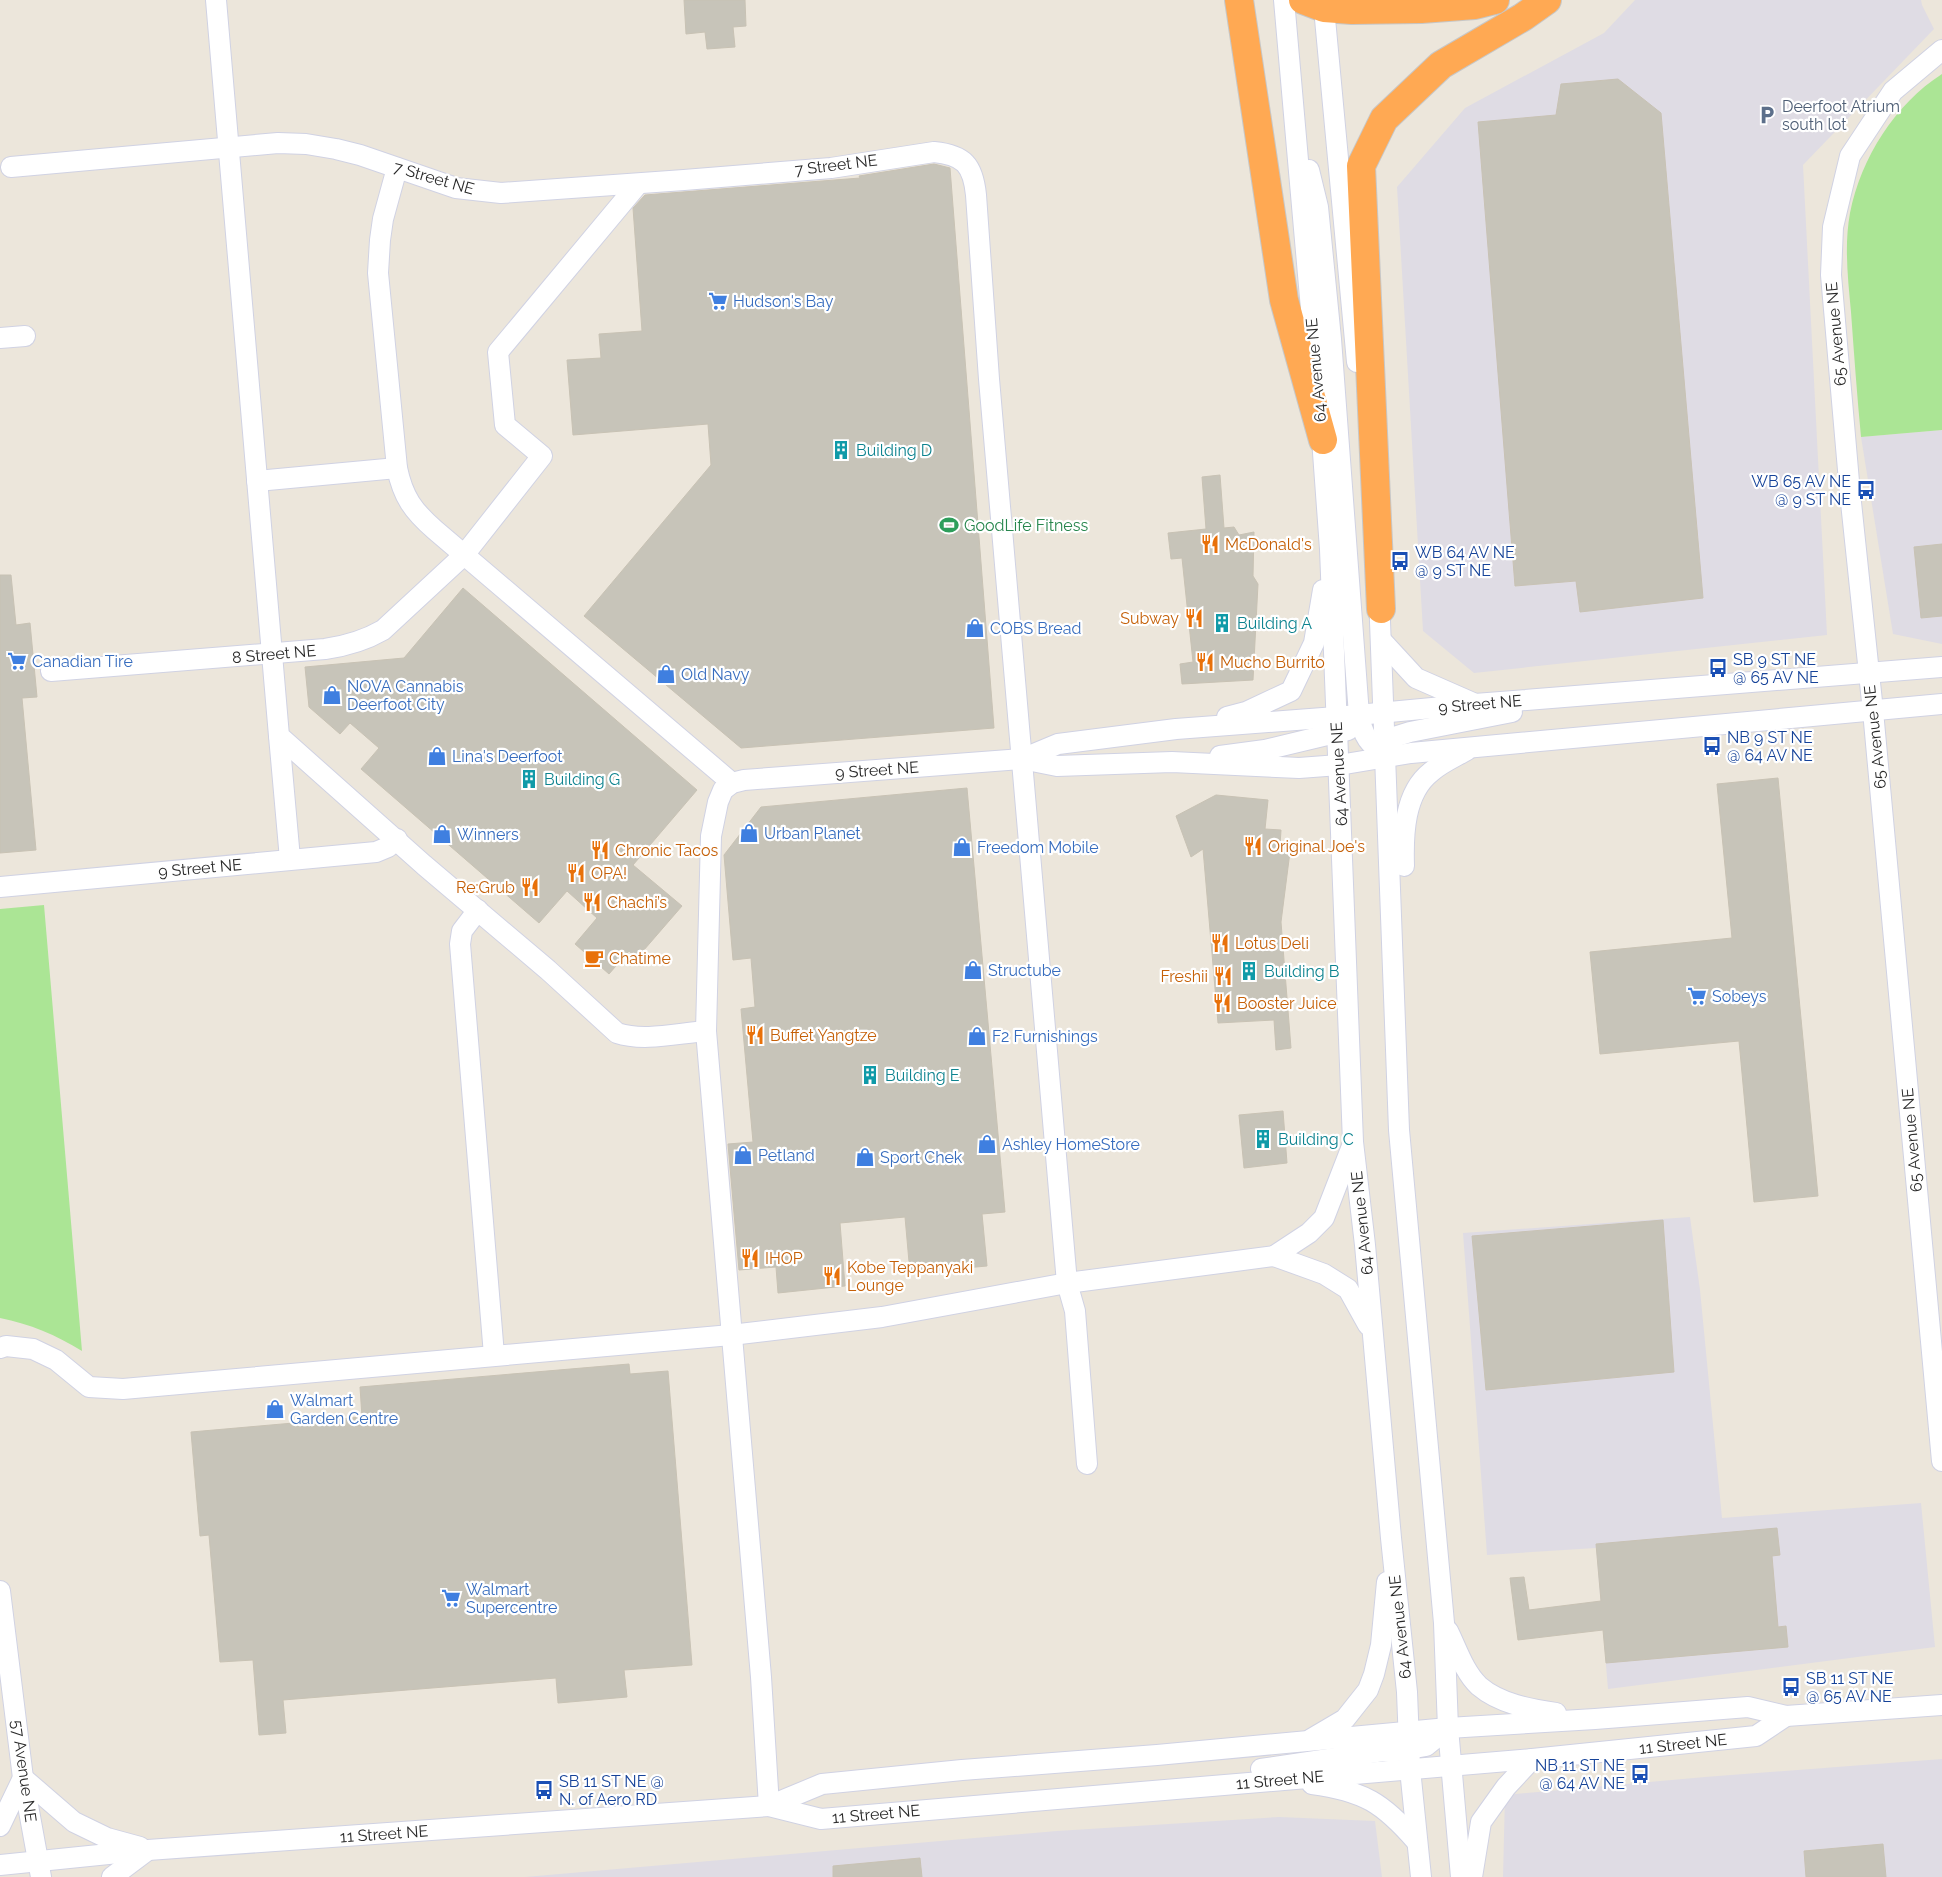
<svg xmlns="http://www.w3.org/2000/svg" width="1942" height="1877" viewBox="0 0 1942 1877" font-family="Raleway,sans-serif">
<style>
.industrial{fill:#dfdce4}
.green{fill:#abe595}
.building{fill:#c7c4b9;stroke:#c8c2b4}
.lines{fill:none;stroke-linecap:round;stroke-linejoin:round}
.minor-casing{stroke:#d0d2e3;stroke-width:22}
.highway-casing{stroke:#c7c7c7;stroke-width:30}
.minor{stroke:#fff;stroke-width:20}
.highway{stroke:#ffa953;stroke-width:28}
.labels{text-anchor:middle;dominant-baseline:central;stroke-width:4.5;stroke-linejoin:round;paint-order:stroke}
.service-label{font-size:16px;fill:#4e5e75;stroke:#fff;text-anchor:start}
.street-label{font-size:16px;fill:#292929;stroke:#fff}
.shop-label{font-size:16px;fill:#366cbe;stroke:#fff;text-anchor:start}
.culture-label{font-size:16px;fill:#0d838f;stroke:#fff;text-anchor:start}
.transit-label{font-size:16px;fill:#164399;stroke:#fff;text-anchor:start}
.leisure-label{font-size:16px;fill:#27864d;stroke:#fff;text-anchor:start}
.food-label{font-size:16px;fill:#c56008;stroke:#fff;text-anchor:start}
</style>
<rect width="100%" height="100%" fill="#ece6db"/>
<g class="industrial">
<polygon points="1635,0 1921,0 1922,5 1934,29 1803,165 1827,635 1474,673 1423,631 1397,187 1465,108 1604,33"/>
<polygon points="1942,430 1942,644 1893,634 1861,437"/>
<polygon points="1690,1217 1700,1290 1722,1518 1921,1503 1935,1647 1608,1689 1596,1548 1487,1555 1463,1233"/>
<polygon points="1942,1759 1942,1877 1503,1877 1505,1795 1705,1777"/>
<polygon points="1279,1817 1375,1821 1382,1877 525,1877 1057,1831"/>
</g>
<g class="green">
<path d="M1942,74V430L1861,437C1857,395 1854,354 1851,312C1848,279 1844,246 1850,213C1861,158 1895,104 1942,74Z"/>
<path d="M44,905L82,1351C56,1335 30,1324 0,1318V909Z"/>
</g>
<g class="building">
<polygon points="684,0 745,0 746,26 733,27 735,47 707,49 705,32 686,34"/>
<polygon points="1618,79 1661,113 1703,598 1580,612 1576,581 1515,586 1478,122 1556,115 1561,84"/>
<polygon points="934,164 950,168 994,728 741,748 584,616 711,465 708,424 573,435 567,360 601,358 599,334 642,331 633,208 645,195 860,178 859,176"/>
<polygon points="1220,475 1224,528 1234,527 1239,535 1254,532 1253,576 1258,584 1253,680 1182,684 1180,664 1193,662 1182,558 1171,559 1168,533 1206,529 1202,477"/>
<polygon points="1942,544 1942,616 1921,618 1914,547"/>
<polygon points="0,575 11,575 16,625 30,623 37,697 22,698 36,850 0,853"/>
<polygon points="463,588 697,790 633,865 682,906 637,958 629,951 609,974 575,944 597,918 567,891 539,923 361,769 379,748 350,723 340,734 309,707 305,667 404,658"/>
<polygon points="1778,778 1818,1196 1754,1202 1739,1041 1600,1054 1590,952 1732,938 1717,784"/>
<polygon points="967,788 1005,1212 982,1214 987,1266 910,1273 905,1217 840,1223 845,1286 778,1293 776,1267 739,1270 728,1144 753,1142 741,1009 755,1007 751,958 733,960 724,855 761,807"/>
<polygon points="1216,795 1268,800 1265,829 1281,830 1280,845 1291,844 1281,922 1291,1048 1276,1050 1274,1020 1218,1023 1203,849 1191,857 1176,816"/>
<polygon points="1283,1111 1287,1163 1244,1168 1239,1115"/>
<polygon points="1663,1220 1674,1372 1486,1390 1472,1236"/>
<polygon points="629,1364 630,1374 668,1371 692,1665 624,1670 627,1697 558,1703 556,1678 283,1700 286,1733 259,1735 253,1660 220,1662 209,1535 200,1536 191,1432 362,1417 360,1387"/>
<polygon points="1777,1528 1780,1555 1772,1556 1778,1627 1786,1626 1788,1647 1606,1663 1603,1630 1518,1640 1510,1578 1524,1577 1529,1610 1601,1601 1596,1544"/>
<polygon points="1883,1844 1886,1877 1806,1877 1804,1851"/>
<polygon points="920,1858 922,1877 833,1877 833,1866"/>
</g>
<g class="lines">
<g class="minor-casing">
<g id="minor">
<path d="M216,0L279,736L424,865L548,970L617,1033C644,1042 678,1033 706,1031"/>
<polyline points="1284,0 1318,389"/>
<polyline points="1324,8 1357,362"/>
<polyline points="1942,50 1893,91 1850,156 1833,227 1831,275 1850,493 1873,711 1942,1461"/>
<path d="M11,167L278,143L306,144L336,149L360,155L456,188L501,193L684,180L831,168L934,152C964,155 973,165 976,195L989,379L1065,1260L1067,1283L1075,1311L1087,1464"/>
<path d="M397,168L383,219L380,240L378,273L397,468C403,497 413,511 435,530L732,783"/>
<path d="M1309,170L1318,207L1331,339L1359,715C1363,737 1369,744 1387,757"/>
<polyline points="0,338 25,336"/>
<polyline points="1321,425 1330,549 1353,1142 1365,1245 1391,1538 1407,1692 1410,1769 1421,1877"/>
<polyline points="257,481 397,468"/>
<polyline points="1379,595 1399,1130 1444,1623 1448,1728 1461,1877"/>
<polyline points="1381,640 1416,678 1473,703"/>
<path d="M51,671L325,649C346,646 364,641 383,630L464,555L542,456L505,425L498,352L638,184"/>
<polyline points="1227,717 1246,712 1291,691 1314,643 1323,590"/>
<polyline points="279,736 290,859"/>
<polyline points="1375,743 1410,732 1512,712"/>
<polyline points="1220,756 1265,750 1348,730"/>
<polyline points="1022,759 1058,744 1176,729 1336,717 1475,704 1942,667"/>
<path d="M1404,866C1403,835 1404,793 1431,772C1441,763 1455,757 1467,750"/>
<polyline points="0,887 376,852 388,847 397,839"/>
<polyline points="478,910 462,931 460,944 494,1355"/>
<polyline points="1274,1256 1324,1274 1348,1289 1368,1325"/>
<polyline points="0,1348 6,1346 33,1349 56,1360 89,1387 123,1389 731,1335 882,1317 1067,1283 1274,1256 1309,1233 1324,1218 1352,1146"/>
<polyline points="0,1591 23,1778 41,1877"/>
<path d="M1448,1631C1457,1649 1464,1672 1479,1686C1500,1704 1530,1709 1556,1713"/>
<polyline points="1311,1739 1345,1719 1368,1690 1374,1674 1381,1645 1387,1582"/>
<polyline points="1261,1769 1383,1751 1392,1752 1426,1746 1448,1728"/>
<polyline points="23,1778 74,1822 107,1838 140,1847"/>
<path d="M1312,1784C1364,1791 1383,1803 1416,1841"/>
<polyline points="769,1806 761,1677 706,1031 711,836 718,802 723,790 732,783 744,780 1022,759 1057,766 1172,762 1299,768 1339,765 1411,753 1942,704"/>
<polyline points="769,1806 821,1819 1532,1759 1756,1736 1786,1716"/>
<polyline points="0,1826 23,1778"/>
<polyline points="0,1865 148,1850 769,1806 822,1784 962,1770 1157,1755 1448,1728 1595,1719 1748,1707 1786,1716 1942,1705"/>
<polyline points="112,1877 148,1850"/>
<polyline points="1472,1877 1481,1822 1506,1787 1532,1759"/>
</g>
</g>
<g class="highway-casing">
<g id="highway">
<polyline points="1239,0 1284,300 1323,440"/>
<polyline points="1303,0 1324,8 1352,10 1421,9 1475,5 1495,0"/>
<polyline points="1381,609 1361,166 1384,119 1441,65 1523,17 1547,0"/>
</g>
</g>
<use href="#minor" class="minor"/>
<use href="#highway" class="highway"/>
</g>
<defs>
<g id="parking-bare" transform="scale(1.5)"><path d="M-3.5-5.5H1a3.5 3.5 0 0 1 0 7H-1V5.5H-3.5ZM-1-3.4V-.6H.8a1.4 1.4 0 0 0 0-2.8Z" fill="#5c6f8a" stroke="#fff" stroke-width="2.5" paint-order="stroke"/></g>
<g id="supermarket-bare" transform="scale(1.5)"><path d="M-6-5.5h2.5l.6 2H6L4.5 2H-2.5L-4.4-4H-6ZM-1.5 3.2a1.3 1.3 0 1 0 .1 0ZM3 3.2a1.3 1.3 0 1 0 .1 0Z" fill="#3f7fe0" stroke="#fff" stroke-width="2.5" paint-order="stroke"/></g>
<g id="building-bare" transform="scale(1.5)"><path d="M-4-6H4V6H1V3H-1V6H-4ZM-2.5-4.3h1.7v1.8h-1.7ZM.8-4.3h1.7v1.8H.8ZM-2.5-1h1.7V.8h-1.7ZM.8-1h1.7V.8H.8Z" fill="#0f9aa8" stroke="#fff" stroke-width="2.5" paint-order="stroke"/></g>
<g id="bus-bare" transform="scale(1.5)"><path d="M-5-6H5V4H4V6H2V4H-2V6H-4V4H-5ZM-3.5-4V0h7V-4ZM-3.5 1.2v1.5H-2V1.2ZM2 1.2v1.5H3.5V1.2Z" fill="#1a4fb4" stroke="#fff" stroke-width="2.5" paint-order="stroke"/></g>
<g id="stadium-bare" transform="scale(1.5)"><path d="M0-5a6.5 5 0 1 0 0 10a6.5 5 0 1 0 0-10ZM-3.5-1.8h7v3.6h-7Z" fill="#2e9e5b" stroke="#fff" stroke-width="2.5" paint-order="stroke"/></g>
<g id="restaurant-bare" transform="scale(1.5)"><path d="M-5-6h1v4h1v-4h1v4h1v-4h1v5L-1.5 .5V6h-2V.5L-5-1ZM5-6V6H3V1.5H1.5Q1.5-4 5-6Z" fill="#e8710a" stroke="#fff" stroke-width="2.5" paint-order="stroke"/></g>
<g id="shop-bare" transform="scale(1.5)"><path d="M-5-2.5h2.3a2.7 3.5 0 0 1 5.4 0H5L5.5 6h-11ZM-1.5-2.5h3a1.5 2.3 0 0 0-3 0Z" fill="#3f7fe0" stroke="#fff" stroke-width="2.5" paint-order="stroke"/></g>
<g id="cafe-bare" transform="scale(1.5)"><path d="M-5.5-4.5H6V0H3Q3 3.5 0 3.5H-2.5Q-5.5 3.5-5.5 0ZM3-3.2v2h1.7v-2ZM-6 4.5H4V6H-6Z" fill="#e8710a" stroke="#fff" stroke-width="2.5" paint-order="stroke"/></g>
</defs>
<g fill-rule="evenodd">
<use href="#parking-bare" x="1767" y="115"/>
<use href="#supermarket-bare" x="718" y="301"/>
<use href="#building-bare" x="841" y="450"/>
<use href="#bus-bare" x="1866" y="490"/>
<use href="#stadium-bare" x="949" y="525"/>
<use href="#restaurant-bare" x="1210" y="544"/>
<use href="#bus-bare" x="1400" y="561"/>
<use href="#restaurant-bare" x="1194" y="618"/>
<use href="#building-bare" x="1222" y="623"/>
<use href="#shop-bare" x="975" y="628"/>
<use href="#supermarket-bare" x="17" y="661"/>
<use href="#restaurant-bare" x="1205" y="662"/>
<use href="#bus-bare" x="1718" y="668"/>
<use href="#shop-bare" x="666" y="674"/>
<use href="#shop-bare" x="332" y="695"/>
<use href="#bus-bare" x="1712" y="746"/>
<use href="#shop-bare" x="437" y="756"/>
<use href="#building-bare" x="529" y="779"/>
<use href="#shop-bare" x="749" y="833"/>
<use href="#shop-bare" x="442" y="834"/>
<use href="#restaurant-bare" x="1253" y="846"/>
<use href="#shop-bare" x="962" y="847"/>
<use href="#restaurant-bare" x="600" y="850"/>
<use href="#restaurant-bare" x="576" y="873"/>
<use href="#restaurant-bare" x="530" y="887"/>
<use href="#restaurant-bare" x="592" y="902"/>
<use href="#restaurant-bare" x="1220" y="943"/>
<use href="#cafe-bare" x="594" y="958"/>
<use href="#shop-bare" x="973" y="970"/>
<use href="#building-bare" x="1249" y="971"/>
<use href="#restaurant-bare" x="1223" y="976"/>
<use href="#supermarket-bare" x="1697" y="996"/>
<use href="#restaurant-bare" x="1222" y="1003"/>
<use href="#restaurant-bare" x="755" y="1035"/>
<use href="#shop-bare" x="977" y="1036"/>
<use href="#building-bare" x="870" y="1075"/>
<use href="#building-bare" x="1263" y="1139"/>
<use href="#shop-bare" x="987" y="1144"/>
<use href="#shop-bare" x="743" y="1155"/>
<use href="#shop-bare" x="865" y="1157"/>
<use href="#restaurant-bare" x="750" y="1258"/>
<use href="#restaurant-bare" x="832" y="1276"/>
<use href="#shop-bare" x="275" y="1409"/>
<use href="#supermarket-bare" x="451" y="1598"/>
<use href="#bus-bare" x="1791" y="1687"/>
<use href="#bus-bare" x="1640" y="1774"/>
<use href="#bus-bare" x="544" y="1790"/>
</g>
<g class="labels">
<g class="service-label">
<text x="1782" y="106">Deerfoot Atrium<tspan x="1782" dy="18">south lot</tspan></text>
</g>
<g class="street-label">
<text transform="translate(836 165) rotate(-7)">7 Street NE</text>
<text transform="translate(434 178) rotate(16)">7 Street NE</text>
<text transform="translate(1836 334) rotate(-95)">65 Avenue NE</text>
<text transform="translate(1316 370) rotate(-95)">64 Avenue NE</text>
<text transform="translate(274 654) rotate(-5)">8 Street NE</text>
<text transform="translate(1480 704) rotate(-5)">9 Street NE</text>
<text transform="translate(1875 737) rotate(-96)">65 Avenue NE</text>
<text transform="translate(877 770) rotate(-4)">9 Street NE</text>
<text transform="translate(1339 774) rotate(-93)">64 Avenue NE</text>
<text transform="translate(200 868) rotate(-5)">9 Street NE</text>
<text transform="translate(1912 1140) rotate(-95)">65 Avenue NE</text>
<text transform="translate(1362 1223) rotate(-96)">64 Avenue NE</text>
<text transform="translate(1400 1627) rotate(-96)">64 Avenue NE</text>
<text transform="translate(1683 1744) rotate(-6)">11 Street NE</text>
<text transform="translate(24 1771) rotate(82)">57 Avenue NE</text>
<text transform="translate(1280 1780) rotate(-5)">11 Street NE</text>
<text transform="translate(876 1814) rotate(-5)">11 Street NE</text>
<text transform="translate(384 1834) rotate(-4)">11 Street NE</text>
</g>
<g class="shop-label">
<text x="733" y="301">Hudson's Bay</text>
<text x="990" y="628">COBS Bread</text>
<text x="32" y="661">Canadian Tire</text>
<text x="681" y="674">Old Navy</text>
<text x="347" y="686">NOVA Cannabis<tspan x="347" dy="18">Deerfoot City</tspan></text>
<text x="452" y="756">Lina's Deerfoot</text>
<text x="764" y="833">Urban Planet</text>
<text x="457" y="834">Winners</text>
<text x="977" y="847">Freedom Mobile</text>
<text x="988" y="970">Structube</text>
<text x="1712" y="996">Sobeys</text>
<text x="992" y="1036">F2 Furnishings</text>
<text x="1002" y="1144">Ashley HomeStore</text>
<text x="758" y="1155">Petland</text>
<text x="880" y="1157">Sport Chek</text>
<text x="290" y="1400">Walmart<tspan x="290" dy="18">Garden Centre</tspan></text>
<text x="466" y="1589">Walmart<tspan x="466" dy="18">Supercentre</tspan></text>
</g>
<g class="culture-label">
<text x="856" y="450">Building D</text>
<text x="1237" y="623">Building A</text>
<text x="544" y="779">Building G</text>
<text x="1264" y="971">Building B</text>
<text x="885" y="1075">Building E</text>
<text x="1278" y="1139">Building C</text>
</g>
<g class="transit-label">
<text x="1851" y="481" text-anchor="end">WB 65 AV NE<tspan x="1851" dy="18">@ 9 ST NE</tspan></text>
<text x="1415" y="552">WB 64 AV NE<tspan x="1415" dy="18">@ 9 ST NE</tspan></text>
<text x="1733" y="659">SB 9 ST NE<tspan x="1733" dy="18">@ 65 AV NE</tspan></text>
<text x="1727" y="737">NB 9 ST NE<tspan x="1727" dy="18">@ 64 AV NE</tspan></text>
<text x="1806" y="1678">SB 11 ST NE<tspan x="1806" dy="18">@ 65 AV NE</tspan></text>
<text x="1625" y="1765" text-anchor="end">NB 11 ST NE<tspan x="1625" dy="18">@ 64 AV NE</tspan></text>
<text x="559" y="1781">SB 11 ST NE @<tspan x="559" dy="18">N. of Aero RD</tspan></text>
</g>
<g class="leisure-label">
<text x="964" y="525">GoodLife Fitness</text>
</g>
<g class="food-label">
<text x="1225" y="544">McDonald's</text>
<text x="1179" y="618" text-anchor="end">Subway</text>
<text x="1220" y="662">Mucho Burrito</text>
<text x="1268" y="846">Original Joe's</text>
<text x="615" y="850">Chronic Tacos</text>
<text x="591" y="873">OPA!</text>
<text x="515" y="887" text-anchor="end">Re:Grub</text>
<text x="607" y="902">Chachi’s</text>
<text x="1235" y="943">Lotus Deli</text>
<text x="609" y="958">Chatime</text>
<text x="1208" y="976" text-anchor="end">Freshii</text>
<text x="1237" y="1003">Booster Juice</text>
<text x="770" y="1035">Buffet Yangtze</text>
<text x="765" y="1258">IHOP</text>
<text x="847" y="1267">Kobe Teppanyaki<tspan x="847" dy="18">Lounge</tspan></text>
</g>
</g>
</svg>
